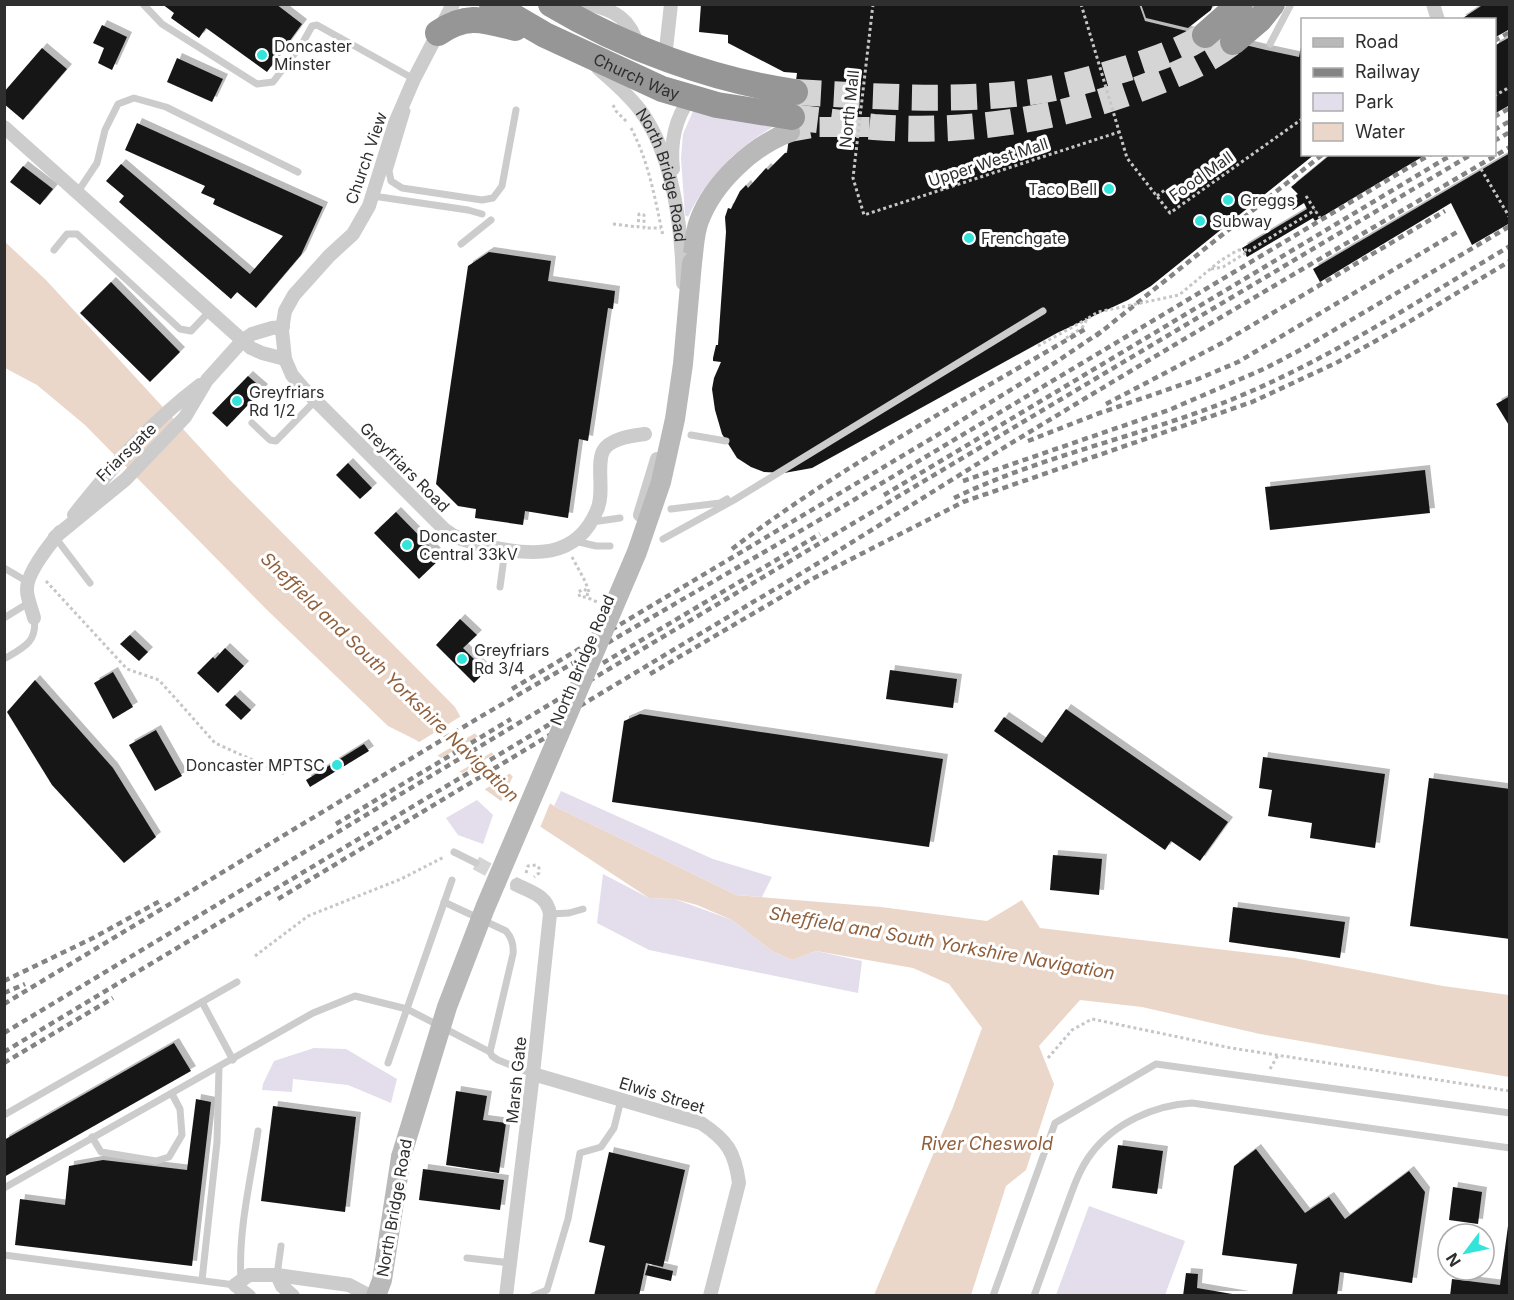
<svg xmlns="http://www.w3.org/2000/svg" width="1514" height="1300" viewBox="0 0 1514 1300" font-family="Inter,sans-serif">
<style>
.green{fill:#e4ddec}
.water{fill:#ebd7c9}
.pier{fill:#fff}
.building{fill:#161616;filter:url(#shadow)}
.lines{fill:none;stroke-linecap:round;stroke-linejoin:round}
.street-tunnel{stroke:#d5d5d5;stroke-width:14;stroke-dasharray:14 7;stroke-linecap:butt}
.secondary-tunnel{stroke:#d5d5d5;stroke-width:20;stroke-dasharray:20 10;stroke-linecap:butt}
.highway-tunnel{stroke:#d5d5d5;stroke-width:26;stroke-dasharray:26 13;stroke-linecap:butt}
.path{stroke:#c6c6c6;stroke-width:3;stroke-dasharray:3 3;stroke-linecap:butt}
.lane{stroke:#ccc;stroke-width:7}
.street{stroke:#ccc;stroke-width:14}
.secondary{stroke:#b9b9b9;stroke-width:20}
.highway{stroke:#969696;stroke-width:26}
.rail{stroke:#848484;stroke-width:4.5;stroke-dasharray:6 4.5;stroke-linecap:butt}
.path-bridge{stroke:#c6c6c6;stroke-width:3;stroke-dasharray:3 3;stroke-linecap:butt}
.street-bridge{stroke:#ccc;stroke-width:14}
.secondary-bridge{stroke:#b9b9b9;stroke-width:20}
.poi-dot{fill:#33e4db;stroke:#fff;stroke-width:2}
.labels{text-anchor:middle;dominant-baseline:central;stroke-width:6;stroke-linejoin:round;paint-order:stroke}
.poi-label{font-size:16px;fill:#2f2f2f;stroke:#fff;text-anchor:start}
.street-label{font-size:16px;fill:#2f2f2f;stroke:#fff}
.water-label{font-size:18px;font-style:italic;fill:#90603d;stroke:#fff}
</style>
<defs>
<filter id="shadow"><feDropShadow dx="5" dy="-5" stdDeviation="0" flood-color="#0004"/></filter>
</defs>
<rect width="100%" height="100%" fill="#fff"/>
<g class="green">
<path d="M694,109L773,127C735,149 707,177 688,217L685,215L681,158L683,134Z"/>
<polygon points="561,791 713,859 772,877 762,897 736,895 554,806"/>
<polygon points="477,800 493,815 483,844 458,835 446,818"/>
<polygon points="603,874 649,898 675,899 732,920 772,951 792,960 816,951 862,961 858,993 649,950 597,923"/>
<polygon points="314,1048 346,1049 397,1079 391,1103 348,1085 293,1079 292,1092 262,1090 263,1084 274,1061"/>
<polygon points="1089,1206 1185,1241 1165,1295 1056,1295"/>
</g>
<polygon class="water" points="4,241 46,280 229,479 455,707 460,716 512,776 554,806 736,895 881,907 987,921 1022,900 1040,928 1294,958 1443,986 1509,995 1509,1077 1260,1034 1142,1007 1080,1000 1039,1046 1054,1084 1026,1170 1006,1186 971,1295 874,1295 953,1107 982,1028 949,984 913,968 816,951 792,960 772,951 732,920 697,905 675,899 649,898 501,801 416,740 388,726 266,609 85,425 37,385 5,368"/>
<g class="pier">
<polygon points="463,715 477,732 435,757 416,744"/>
<polygon points="480,735 494,751 457,773 438,760"/>
<polygon points="496,753 512,772 482,791 459,775"/>
<polygon points="514,774 551,801 539,830 500,804"/>
</g>
<g class="building">
<polygon points="162,4 276,4 302,24 267,72 206,28 199,38 171,18 174,13"/>
<polygon points="701,4 1139,4 1145,21 1266,50 1299,57 1302,42 1302,154 1315,154 1151,286 1128,300 1057,333 812,468 784,473 764,472 751,467 737,458 722,434 715,410 712,389 714,378 721,362 713,361 713,358 716,345 718,345 726,232 725,217 728,208 731,209 740,191 746,185 748,188 766,168 768,170 785,153 787,153 797,73 784,72 728,43 728,35 699,32"/>
<polygon points="1141,4 1213,4 1211,10 1188,28 1146,18"/>
<polygon points="1484,4 1510,4 1510,29 1494,38 1494,20 1460,20"/>
<polygon points="102,25 127,37 112,70 98,63 104,48 93,43"/>
<polygon points="1510,37 1510,105 1494,114 1494,46"/>
<polygon points="42,48 67,69 23,120 4,104 4,92"/>
<polygon points="177,58 223,79 212,102 167,82"/>
<polygon points="137,123 323,207 301,255 256,308 237,292 231,299 119,202 124,196 106,181 121,164 250,274 283,236 213,204 215,199 201,193 205,186 125,150"/>
<polygon points="1510,153 1510,223 1472,245 1451,203 1320,282 1313,269"/>
<polygon points="1331,154 1427,154 1315,221 1313,218 1247,257 1242,248 1307,209 1304,203 1293,210 1288,202 1298,194 1291,187"/>
<polygon points="23,166 53,189 40,205 10,182"/>
<polygon points="489,252 551,261 548,281 615,291 613,309 608,308 588,441 579,439 568,518 525,511 523,525 475,518 476,509 458,506 436,484 468,266"/>
<polygon points="111,282 180,352 150,382 80,313"/>
<polygon points="248,376 263,389 227,427 212,413"/>
<polygon points="1510,396 1510,427 1496,404"/>
<polygon points="348,463 372,488 360,499 336,475"/>
<polygon points="1425,470 1430,513 1270,530 1265,487"/>
<polygon points="396,512 441,558 419,579 374,533"/>
<polygon points="460,619 477,635 463,648 486,671 474,683 436,645"/>
<polygon points="130,635 148,652 139,661 120,644"/>
<polygon points="225,648 244,666 218,693 197,673 213,657 215,659"/>
<polygon points="890,670 957,679 953,708 886,699"/>
<polygon points="113,672 133,707 113,719 94,683"/>
<polygon points="35,680 113,768 156,837 124,863 52,785 7,712"/>
<polygon points="235,695 251,710 241,720 225,705"/>
<polygon points="1066,709 1228,822 1200,861 1171,841 1165,850 994,731 1004,717 1042,743"/>
<polygon points="640,714 943,759 929,847 612,802 624,721"/>
<polygon points="156,730 182,776 155,791 129,745"/>
<polygon points="364,744 369,751 310,787 306,780"/>
<polygon points="1263,757 1385,774 1375,848 1310,838 1312,823 1268,816 1272,790 1259,788"/>
<polygon points="1429,778 1510,789 1510,939 1410,926"/>
<polygon points="1053,855 1102,859 1099,895 1050,890"/>
<polygon points="1233,907 1345,922 1340,958 1229,942"/>
<polygon points="174,1043 191,1071 4,1177 4,1140"/>
<polygon points="456,1091 487,1096 483,1120 506,1123 499,1173 446,1165"/>
<polygon points="196,1099 211,1102 192,1266 15,1245 20,1199 65,1205 69,1166 103,1160 187,1170"/>
<polygon points="273,1106 356,1117 345,1212 261,1201"/>
<polygon points="1118,1145 1163,1151 1157,1194 1112,1188"/>
<polygon points="1256,1149 1305,1213 1329,1197 1345,1219 1409,1171 1425,1192 1412,1283 1340,1272 1337,1296 1292,1296 1297,1264 1222,1255 1234,1166"/>
<polygon points="609,1152 685,1170 663,1267 646,1263 639,1296 594,1296 605,1246 589,1242"/>
<polygon points="423,1169 504,1180 500,1210 419,1200"/>
<polygon points="1453,1187 1482,1192 1478,1224 1449,1220"/>
<polygon points="1508,1226 1510,1296 1450,1296 1452,1279 1500,1285"/>
<polygon points="648,1265 673,1271 671,1281 645,1275"/>
<polygon points="1186,1273 1198,1274 1197,1288 1244,1296 1183,1296"/>
</g>
<g class="lines">
<polyline class="street-tunnel" points="476,863 517,885"/>
<polyline class="secondary-tunnel" points="790,132 818,127 875,127"/>
<g class="highway-tunnel">
<path d="M795,92C871,96 947,102 1023,93C1058,89 1092,79 1125,69C1153,60 1181,51 1205,35"/>
<path d="M792,117C819,120 846,124 874,127C965,134 1054,120 1139,89C1171,77 1206,63 1233,42"/>
</g>
<g class="path">
<polyline points="873,4 853,178 864,215 1119,132"/>
<polyline points="1081,4 1127,158 1170,213 1302,119"/>
<polyline points="1494,96 1510,87"/>
<polyline points="613,105 616,111 628,123"/>
<path d="M631,128C649,162 655,199 663,236"/>
<polyline points="1481,169 1510,218"/>
<polyline points="1157,196 1166,189"/>
<polyline points="1306,196 1320,218"/>
<polyline points="1175,200 1178,204"/>
<polyline points="613,224 638,227 639,214 644,215 644,228 661,228"/>
<polyline points="1238,250 1250,250"/>
<polyline points="1211,269 1223,267 1315,210"/>
<polyline points="1066,338 1082,328"/>
<polyline points="1038,346 1087,319"/>
<polyline points="572,557 585,581 589,592"/>
<polyline points="46,581 127,669 159,680 215,743 284,774"/>
<polyline points="587,596 588,592 584,589 578,592 580,597 586,597 597,602"/>
<polyline points="526,873 528,866 536,865 539,868 539,873 534,877"/>
<polyline points="255,956 308,916 401,879 444,857"/>
<polyline points="1048,1058 1072,1030 1092,1019 1231,1048 1510,1091"/>
<polyline points="1270,1069 1278,1055"/>
</g>
<g class="lane">
<polyline points="143,4 162,24 257,84 273,82 302,44 312,26 317,25 414,79"/>
<polyline points="1270,44 1291,4"/>
<polyline points="407,111 389,171 391,181 402,188 482,200 493,198 502,186 516,110"/>
<polyline points="77,193 97,163 105,130 118,104 134,98 166,107 298,172"/>
<polyline points="373,196 468,210 482,214"/>
<polyline points="461,244 491,220"/>
<polyline points="54,250 67,234 77,234 180,329 191,331 210,311"/>
<polyline points="252,423 270,440 276,441 315,401"/>
<polyline points="691,435 726,441"/>
<polyline points="671,509 720,503 727,499"/>
<polyline points="592,522 620,518"/>
<polyline points="55,537 90,583"/>
<polyline points="663,539 734,500 1043,311"/>
<polyline points="575,541 596,546 610,546"/>
<polyline points="4,568 28,582"/>
<polyline points="500,587 505,550"/>
<polyline points="4,618 30,602"/>
<path d="M4,659C23,648 38,642 34,618"/>
<polyline points="454,852 476,863"/>
<path d="M444,902L506,931C512,938 514,945 513,954L490,1052L492,1056L498,1060L533,1074"/>
<polyline points="550,914 569,913 583,909"/>
<polyline points="202,1002 233,1060"/>
<polyline points="388,1063 452,880"/>
<polyline points="4,1115 237,982"/>
<polyline points="92,1137 101,1152 156,1161 169,1157 182,1135 180,1109 172,1094"/>
<polyline points="4,1188 313,1013 355,996 407,1009 490,1052"/>
<polyline points="4,1255 235,1285"/>
<polyline points="467,1258 511,1263"/>
<polyline points="277,1275 281,1246"/>
<path d="M241,1279C238,1230 251,1179 258,1131"/>
<polyline points="202,1280 217,1142 219,1068"/>
<polyline points="533,1296 547,1290 568,1219 580,1153 601,1147 614,1128 621,1100"/>
<polyline points="993,1296 1055,1123 1156,1064 1510,1113"/>
<path d="M1034,1296C1044,1268 1054,1240 1064,1213C1072,1192 1078,1171 1091,1154C1114,1123 1155,1105 1192,1103L1510,1148"/>
</g>
<g class="street">
<path d="M453,4L414,79L395,123L369,206L353,234L329,256L294,295L285,311L282,330L285,359L292,375L303,388L444,529C457,540 471,542 487,546C531,556 577,560 597,510C605,493 596,466 603,451C610,438 632,436 645,434"/>
<path d="M587,4C615,10 631,19 638,47"/>
<polyline points="1433,4 1438,20"/>
<polyline points="665,58 671,4"/>
<path id="s1" d="M598,68C612,81 628,94 640,110C669,149 679,211 682,259"/>
<polyline points="4,127 251,348 262,353 285,359"/>
<path d="M673,169C670,143 675,119 690,98"/>
<path d="M74,515C112,467 151,422 200,385"/>
<polyline points="55,537 126,479 185,417 207,380 243,340 252,334 272,328 283,327"/>
<path d="M34,618C32,609 27,599 27,590C26,574 50,544 60,532"/>
<path d="M533,1074L701,1123C727,1140 735,1152 739,1183L710,1296"/>
<polyline points="277,1275 282,1286 293,1296"/>
<polyline points="249,1296 235,1285 249,1275 277,1275 349,1285 370,1296"/>
<path d="M506,1296L533,1074L550,914C547,896 533,893 517,885"/>
</g>
<g class="secondary">
<path d="M692,263C694,249 694,234 699,221C713,183 752,146 790,132"/>
<polyline points="376,1296 382,1280 401,1157"/>
</g>
<g class="highway">
<path id="s2" d="M492,4L545,35L662,89L717,105L792,117"/>
<path d="M551,4C623,47 711,80 795,92"/>
<path d="M438,33C467,13 484,20 515,28"/>
<polyline points="1205,35 1240,4"/>
<polyline points="1233,42 1260,19 1272,4"/>
</g>
<g class="rail">
<polyline points="1494,41 1510,32"/>
<polyline points="1494,117 1510,108"/>
<polyline points="1494,130 1510,121"/>
<polyline points="1494,141 1510,132"/>
<polyline points="1096,336 1323,154"/>
<polyline points="1106,404 1222,343 1445,211"/>
<polyline points="1028,441 1097,414 1198,379 1238,362 1457,232"/>
<polyline points="963,481 1169,410 1266,368 1302,349 1510,226"/>
<polyline points="884,495 1453,154"/>
<path d="M954,498C1041,456 1138,437 1228,401C1327,361 1418,301 1510,246"/>
<path d="M732,549C842,465 967,399 1087,328"/>
<polyline points="603,663 820,534"/>
<polyline points="650,674 812,579 963,502 1252,402 1336,363 1397,329 1510,261"/>
<polyline points="512,689 944,431 1056,362 1102,331"/>
<polyline points="336,824 511,719"/>
<polyline points="278,899 568,724"/>
<polyline points="4,981 93,938 160,901"/>
<polyline points="4,993 25,984"/>
<polyline points="4,1004 480,717 852,501 1431,154"/>
<polyline points="4,1033 547,706 1472,154"/>
<path d="M4,1052L753,602C844,549 932,491 1023,436C1184,338 1347,243 1510,147"/>
<polyline points="4,1063 113,998"/>
</g>
<polyline class="path-bridge" points="1082,328 1087,319 1098,312 1179,295 1220,261 1238,250"/>
<g class="street-bridge">
<polyline points="682,259 683,283"/>
<polyline points="640,515 657,459"/>
</g>
<polyline class="secondary-bridge" points="401,1157 447,1007 485,908 637,552 661,482 675,419 683,364 692,263"/>
</g>
<g class="poi-dot">
<circle cx="262" cy="55" r="6"/>
<circle cx="1109" cy="189" r="6"/>
<circle cx="1228" cy="200" r="6"/>
<circle cx="1200" cy="221" r="6"/>
<circle cx="969" cy="238" r="6"/>
<circle cx="237" cy="401" r="6"/>
<circle cx="407" cy="545" r="6"/>
<circle cx="462" cy="659" r="6"/>
<circle cx="337" cy="765" r="6"/>
</g>
<g class="labels">
<g class="poi-label">
<text x="274" y="46">Doncaster<tspan x="274" dy="18">Minster</tspan></text>
<text x="1097" y="189" text-anchor="end">Taco Bell</text>
<text x="1240" y="200">Greggs</text>
<text x="1212" y="221">Subway</text>
<text x="981" y="238">Frenchgate</text>
<text x="249" y="392">Greyfriars<tspan x="249" dy="18">Rd 1/2</tspan></text>
<text x="419" y="536">Doncaster<tspan x="419" dy="18">Central 33kV</tspan></text>
<text x="474" y="650">Greyfriars<tspan x="474" dy="18">Rd 3/4</tspan></text>
<text x="325" y="765" text-anchor="end">Doncaster MPTSC</text>
</g>
<g class="street-label">
<text stroke="none"><textPath href="#s2" startOffset="162">Church Way</textPath></text>
<text transform="translate(849 109) rotate(-84)">North Mall</text>
<text transform="translate(366 158) rotate(-71)">Church View</text>
<text transform="translate(988 162) rotate(-18)">Upper West Mall</text>
<text transform="translate(1201 176) rotate(-35)">Food Mall</text>
<text stroke="none"><textPath href="#s1" startOffset="129">North Bridge Road</textPath></text>
<text transform="translate(126 452) rotate(-44)">Friarsgate</text>
<text transform="translate(405 467) rotate(45)">Greyfriars Road</text>
<text transform="translate(582 660) rotate(-67)">North Bridge Road</text>
<text transform="translate(516 1080) rotate(-84)">Marsh Gate</text>
<text transform="translate(662 1095) rotate(17)">Elwis Street</text>
<text transform="translate(394 1208) rotate(-80)">North Bridge Road</text>
</g>
<g class="water-label">
<text transform="translate(390 677) rotate(44)">Sheffield and South Yorkshire Navigation</text>
<text transform="translate(942 943) rotate(10)">Sheffield and South Yorkshire Navigation</text>
<text x="987" y="1143">River Cheswold</text>
</g>
</g>
<rect width="1514" height="1300" fill="none" stroke="#2f2f2f" stroke-width="12"/>
<rect x="1301" y="18" width="195" height="138" fill="#ffffff" stroke="#acacac" stroke-width="1.5"/>
<rect x="1313" y="38" width="30" height="9" fill="#b9b9b9" stroke="#acacac" stroke-width="1.5"/>
<text x="1355" y="48" font-size="18" fill="#2f2f2f">Road</text>
<rect x="1313" y="68" width="30" height="9" fill="#848484" stroke="#acacac" stroke-width="1.5"/>
<text x="1355" y="78" font-size="18" fill="#2f2f2f">Railway</text>
<rect x="1313" y="93" width="30" height="18" fill="#e4ddec" stroke="#acacac" stroke-width="1.5"/>
<text x="1355" y="108" font-size="18" fill="#2f2f2f">Park</text>
<rect x="1313" y="123" width="30" height="18" fill="#ebd7c9" stroke="#acacac" stroke-width="1.5"/>
<text x="1355" y="138" font-size="18" fill="#2f2f2f">Water</text>
<g transform="translate(1466 1252) rotate(238)"><circle r="28" fill="#ffffff" stroke="#acacac" stroke-width="1.5"/>
<path d="M0-4.5L10 22L0 15L-10 22Z" fill="#33e4db"/>
<text y="-9" font-size="16" font-weight="bold" text-anchor="middle" fill="#2f2f2f">N</text>
</g>
</svg>
